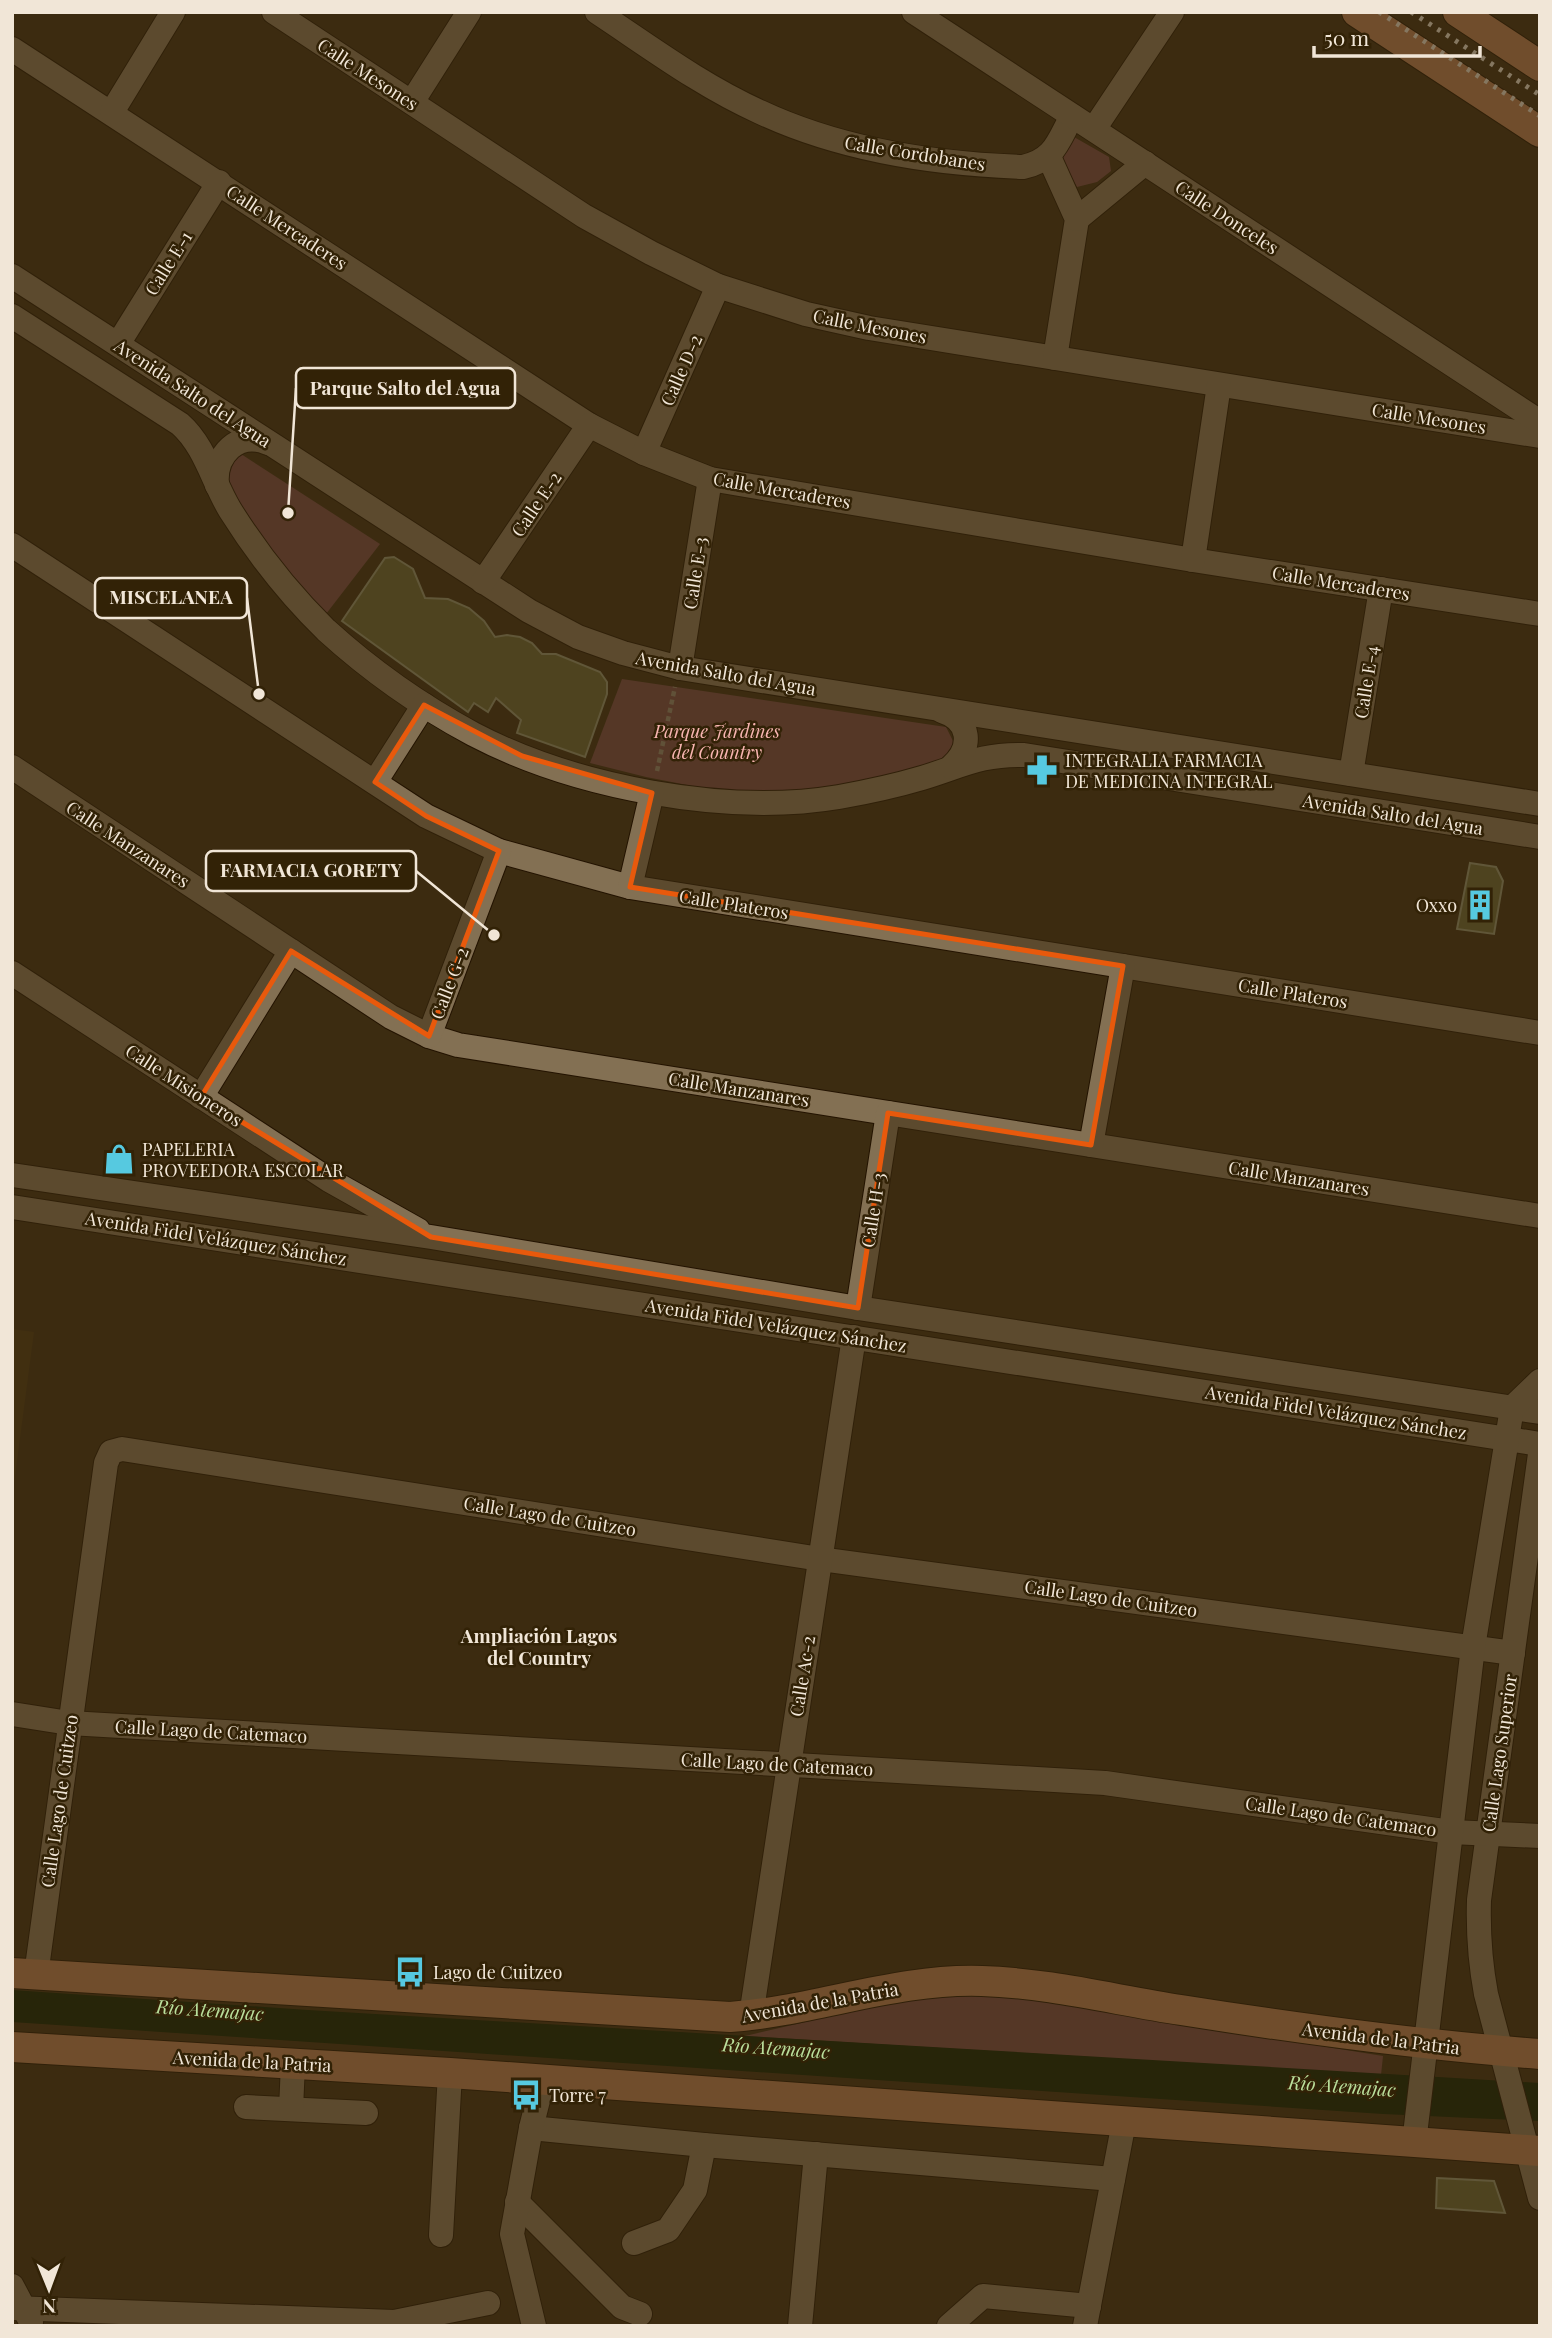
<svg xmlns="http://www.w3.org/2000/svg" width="1552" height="2338" viewBox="0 0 1552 2338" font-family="'Playfair Display',serif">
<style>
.built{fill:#483311}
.green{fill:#744542}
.water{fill:#0e1d01}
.building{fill:#656132;stroke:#8c8968;stroke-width:2}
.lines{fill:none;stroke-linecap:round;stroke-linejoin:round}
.minor-casing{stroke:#231300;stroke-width:26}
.major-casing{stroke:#231300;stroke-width:32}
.path{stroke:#8d7f69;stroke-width:4.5;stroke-dasharray:5 3.5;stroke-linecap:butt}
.minor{stroke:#837053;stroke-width:24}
.major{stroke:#af774e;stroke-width:30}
.rail{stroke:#ded2c2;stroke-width:5;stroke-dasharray:3.5 7;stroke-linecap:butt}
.marked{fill:none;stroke:#e8590c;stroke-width:5;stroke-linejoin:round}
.labels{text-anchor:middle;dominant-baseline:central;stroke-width:5;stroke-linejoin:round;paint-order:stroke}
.street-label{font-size:18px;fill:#f1e6d7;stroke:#322206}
.park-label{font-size:18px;font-style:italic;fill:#f8b5b1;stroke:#322206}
.poi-label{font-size:18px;fill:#f1e6d7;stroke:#322206;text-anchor:start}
.neighbourhood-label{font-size:19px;font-weight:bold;fill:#f1e6d7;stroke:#322206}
.water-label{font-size:19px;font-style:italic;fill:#badf9c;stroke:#322206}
.leader{fill:none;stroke:#f1e6d7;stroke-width:2.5}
.callout-dot{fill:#f1e6d7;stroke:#322206;stroke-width:2.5}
.callout{fill:#322206;stroke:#f1e6d7;stroke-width:2.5}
.callout-label{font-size:19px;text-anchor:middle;font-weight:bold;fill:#f1e6d7}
</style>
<rect width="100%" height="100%" fill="#3c2c11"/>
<polygon class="built" points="12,1329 34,1332 12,1499"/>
<g class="green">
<polygon points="1074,137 1109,157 1111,171 1097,182 1077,187 1070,174 1059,167 1065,139"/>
<polygon points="241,454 380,544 326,614 271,555 223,482 224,464"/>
<polygon points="622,679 946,727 954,743 945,759 893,776 808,790 713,790 646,777 590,763"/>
<polygon points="972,1994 1049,2002 1383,2056 1381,2075 745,2036 905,1999"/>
</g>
<polygon class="water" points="12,1990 308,2010 1540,2083 1540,2121 1383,2114 12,2022"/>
<g class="building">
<polygon points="394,557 413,569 425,598 448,599 469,608 484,621 495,637 507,635 520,637 532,643 542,654 556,654 600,672 607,682 607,694 585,757 517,733 521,720 496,698 488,712 474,703 468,712 342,621 385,558"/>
<polygon points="1470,863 1496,867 1503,881 1494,934 1457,929"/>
<polygon points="1437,2178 1494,2181 1505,2213 1436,2208"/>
</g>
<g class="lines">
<g class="minor-casing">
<g id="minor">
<polyline points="274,12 584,216 651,253 718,286 806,314 869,328 1540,436"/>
<path d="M597,12C650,47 702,86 760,112C841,150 934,164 1023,167C1055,160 1058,141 1072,116"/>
<polyline points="914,12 1540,422"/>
<polyline points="12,49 589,425 644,453 710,479 1193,560 1540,614"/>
<polyline points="412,102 469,12"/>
<polyline points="112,112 173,12"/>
<polyline points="1094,129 1172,12"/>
<polyline points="1049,157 1077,219 1055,358"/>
<polyline points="1077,219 1145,163"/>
<polyline points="12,276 529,611 578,637 623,653 680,668 1540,804"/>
<path d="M12,316L180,424C205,446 213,482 230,510C257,553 290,595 326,630C370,670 421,706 473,734C574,787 726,816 839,797C867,792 895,786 922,778C962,766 980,754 1024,755L1540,837"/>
<polyline points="118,344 219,182"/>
<polyline points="644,453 718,286"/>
<path d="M217,485C214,455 238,430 268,443"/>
<polyline points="12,545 426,816 499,851 630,887 1540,1033"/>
<polyline points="1193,560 1219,385"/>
<polyline points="483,582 589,425"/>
<polyline points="680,668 710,479"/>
<path d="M942,711C971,720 973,748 951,767"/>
<polyline points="12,767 391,1017 429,1036 458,1045 1540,1216"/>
<polyline points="1351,774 1381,589"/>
<polyline points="375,782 424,705"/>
<polyline points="630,887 652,793"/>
<polyline points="12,973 329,1180 418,1230"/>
<polyline points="429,1036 499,851"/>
<polyline points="201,1097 291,951"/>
<polyline points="1091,1145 1123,966"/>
<polyline points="12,1175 431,1237 858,1308 1540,1412"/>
<polyline points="12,1207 1540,1444"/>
<polyline points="858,1308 888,1113"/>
<path d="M1540,1454L1479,1900C1478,1932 1480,1962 1486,1994L1540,2198"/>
<polyline points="12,1714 69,1723 1105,1783 1451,1832 1540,1836"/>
<polyline points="36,1975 106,1463 111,1452 122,1449 820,1559 1513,1653"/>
<polyline points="751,2016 854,1337"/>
<polyline points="246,2107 366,2113"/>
<polyline points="291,2109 293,2064"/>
<polyline points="531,2128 704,2145 1113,2179"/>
<polyline points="1414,2143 1473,1647 1507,1439 1512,1408 1540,1381"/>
<polyline points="517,2202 622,2307 640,2314"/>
<polyline points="441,2235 450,2073"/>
<polyline points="634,2243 668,2230 695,2190 704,2145"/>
<polyline points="12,2286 31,2322"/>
<polyline points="12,2308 394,2322 488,2303"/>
<polyline points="534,2326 512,2234 531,2128 543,2080"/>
<polyline points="800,2326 816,2154"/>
<polyline points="949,2326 983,2296 1089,2306"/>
<polyline points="1085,2326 1124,2122"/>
</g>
</g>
<g class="major-casing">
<g id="major">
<polyline points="1357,12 1540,132"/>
<polyline points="1458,12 1540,66"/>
<path d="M12,1973L730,2017C815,2011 896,1978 982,1981C1049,1983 1115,2000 1181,2010C1301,2029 1419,2045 1540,2054"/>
<polyline points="12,2047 450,2073 1540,2151"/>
</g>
</g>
<polyline class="path" points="657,771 675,687"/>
<use href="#minor" class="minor"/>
<use href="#major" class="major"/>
<g class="rail">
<polyline points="1379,12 1540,116"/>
<polyline points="1411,12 1540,95"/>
</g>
</g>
<path d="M0 0H1552V2338H0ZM424,705L522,756L652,793L630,887L1123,966L1091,1145L888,1113L858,1308L431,1237L201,1097L291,951L429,1036L499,851L426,816L375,782Z" fill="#3c2c11" fill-opacity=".55" fill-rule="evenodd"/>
<path class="marked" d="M424,705L522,756L652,793L630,887L1123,966L1091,1145L888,1113L858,1308L431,1237L201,1097L291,951L429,1036L499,851L426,816L375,782Z"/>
<defs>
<g id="pharmacy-bare" transform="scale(2.415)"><path d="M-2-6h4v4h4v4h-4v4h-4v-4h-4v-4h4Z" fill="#56c9e0" stroke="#322206" stroke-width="2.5" paint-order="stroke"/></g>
<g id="building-bare" transform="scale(2.415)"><path d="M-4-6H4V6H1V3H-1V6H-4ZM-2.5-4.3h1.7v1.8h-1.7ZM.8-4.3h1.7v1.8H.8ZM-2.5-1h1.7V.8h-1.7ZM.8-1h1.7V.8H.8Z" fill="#56c9e0" stroke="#322206" stroke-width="2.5" paint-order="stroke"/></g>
<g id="shop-bare" transform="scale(2.415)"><path d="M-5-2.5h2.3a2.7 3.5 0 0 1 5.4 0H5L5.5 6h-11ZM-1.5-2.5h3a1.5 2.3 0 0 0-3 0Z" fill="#56c9e0" stroke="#322206" stroke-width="2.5" paint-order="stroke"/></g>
<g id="bus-bare" transform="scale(2.415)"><path d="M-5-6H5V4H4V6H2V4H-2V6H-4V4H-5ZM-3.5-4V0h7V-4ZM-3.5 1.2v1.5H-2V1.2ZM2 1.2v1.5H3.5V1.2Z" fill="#56c9e0" stroke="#322206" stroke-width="2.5" paint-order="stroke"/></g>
</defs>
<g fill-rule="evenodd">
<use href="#pharmacy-bare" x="1042" y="770"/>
<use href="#building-bare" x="1480" y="905"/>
<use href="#shop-bare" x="119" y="1159"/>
<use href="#bus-bare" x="410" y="1972"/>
<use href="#bus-bare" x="526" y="2095"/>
</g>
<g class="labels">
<g class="street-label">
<text transform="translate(368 74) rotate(33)">Calle Mesones</text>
<text transform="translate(915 153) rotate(9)">Calle Cordobanes</text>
<text transform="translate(1227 217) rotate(33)">Calle Donceles</text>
<text transform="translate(287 227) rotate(33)">Calle Mercaderes</text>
<text transform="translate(168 263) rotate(-58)">Calle E-1</text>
<text transform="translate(870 326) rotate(11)">Calle Mesones</text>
<text transform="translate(681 370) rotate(-66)">Calle D-2</text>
<text transform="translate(193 393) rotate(33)">Avenida Salto del Agua</text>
<text transform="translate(1429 418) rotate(9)">Calle Mesones</text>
<text transform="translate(782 490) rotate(10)">Calle Mercaderes</text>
<text transform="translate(536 504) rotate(-56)">Calle E-2</text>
<text transform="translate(695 573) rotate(-81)">Calle E-3</text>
<text transform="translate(1341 583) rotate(9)">Calle Mercaderes</text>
<text transform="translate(726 673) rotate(10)">Avenida Salto del Agua</text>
<text transform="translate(1366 682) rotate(-81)">Calle E-4</text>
<text transform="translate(1393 814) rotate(9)">Avenida Salto del Agua</text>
<text transform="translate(128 844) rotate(33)">Calle Manzanares</text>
<text transform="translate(734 904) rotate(9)">Calle Plateros</text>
<text transform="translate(449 983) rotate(-69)">Calle G-2</text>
<text transform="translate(1293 993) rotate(9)">Calle Plateros</text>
<text transform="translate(184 1085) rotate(33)">Calle Misioneros</text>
<text transform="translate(739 1089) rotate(9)">Calle Manzanares</text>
<text transform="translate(1299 1178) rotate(9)">Calle Manzanares</text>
<text transform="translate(873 1210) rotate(-81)">Calle H-3</text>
<text transform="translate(216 1238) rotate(9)">Avenida Fidel Velázquez Sánchez</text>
<text transform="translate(776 1325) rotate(9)">Avenida Fidel Velázquez Sánchez</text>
<text transform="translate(1336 1412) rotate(9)">Avenida Fidel Velázquez Sánchez</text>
<text transform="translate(550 1516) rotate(9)">Calle Lago de Cuitzeo</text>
<text transform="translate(1111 1598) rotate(8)">Calle Lago de Cuitzeo</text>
<text transform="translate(802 1676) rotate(-81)">Calle Ac-2</text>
<text transform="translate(211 1731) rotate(3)">Calle Lago de Catemaco</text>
<text transform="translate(1499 1753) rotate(-82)">Calle Lago Superior</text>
<text transform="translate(777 1764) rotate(3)">Calle Lago de Catemaco</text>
<text transform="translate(59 1801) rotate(-82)">Calle Lago de Cuitzeo</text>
<text transform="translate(1341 1816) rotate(8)">Calle Lago de Catemaco</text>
<text transform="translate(820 2002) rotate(-10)">Avenida de la Patria</text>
<text transform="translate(1381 2038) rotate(7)">Avenida de la Patria</text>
<text transform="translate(252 2061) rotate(3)">Avenida de la Patria</text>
</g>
<g class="park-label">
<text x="717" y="731">Parque Jardines<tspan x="717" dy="21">del Country</tspan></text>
</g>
<g class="poi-label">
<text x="1065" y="760">INTEGRALIA FARMACIA<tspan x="1065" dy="21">DE MEDICINA INTEGRAL</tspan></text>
<text x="1457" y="905" text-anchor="end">Oxxo</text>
<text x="142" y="1149">PAPELERIA<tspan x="142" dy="21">PROVEEDORA ESCOLAR</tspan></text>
<text x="433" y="1972">Lago de Cuitzeo</text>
<text x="549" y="2095">Torre 7</text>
</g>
<g class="neighbourhood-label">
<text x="539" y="1635">Ampliación Lagos<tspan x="539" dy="22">del Country</tspan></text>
</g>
<g class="water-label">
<text transform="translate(210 2009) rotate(4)">Río Atemajac</text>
<text transform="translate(776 2047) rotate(4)">Río Atemajac</text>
<text transform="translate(1342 2085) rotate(4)">Río Atemajac</text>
</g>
</g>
<path class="leader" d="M288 513L296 388M259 694L247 598M494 935L416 871"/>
<g class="callout-dot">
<circle cx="288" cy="513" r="7"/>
<circle cx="259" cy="694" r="7"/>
<circle cx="494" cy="935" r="7"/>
</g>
<g class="callout">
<rect x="296" y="368" width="219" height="40" rx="7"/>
<rect x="95" y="578" width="152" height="40" rx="7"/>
<rect x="206" y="851" width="210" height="40" rx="7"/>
</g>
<g class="callout-label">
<text x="405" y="395">Parque Salto del Agua</text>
<text x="171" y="604">MISCELANEA</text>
<text x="311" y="877">FARMACIA GORETY</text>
</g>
<rect width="1552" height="2338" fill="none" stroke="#f1e6d7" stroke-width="28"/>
<g transform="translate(49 2289) rotate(179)" stroke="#322206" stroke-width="5" paint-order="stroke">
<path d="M0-5L12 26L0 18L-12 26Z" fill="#f1e6d7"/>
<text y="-10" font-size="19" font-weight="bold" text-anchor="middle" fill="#f1e6d7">N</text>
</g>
<path d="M1314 46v10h166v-10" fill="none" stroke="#f1e6d7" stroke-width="3.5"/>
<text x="1324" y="46" font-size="21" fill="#f1e6d7" stroke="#322206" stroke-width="5" paint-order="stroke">50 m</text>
</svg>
